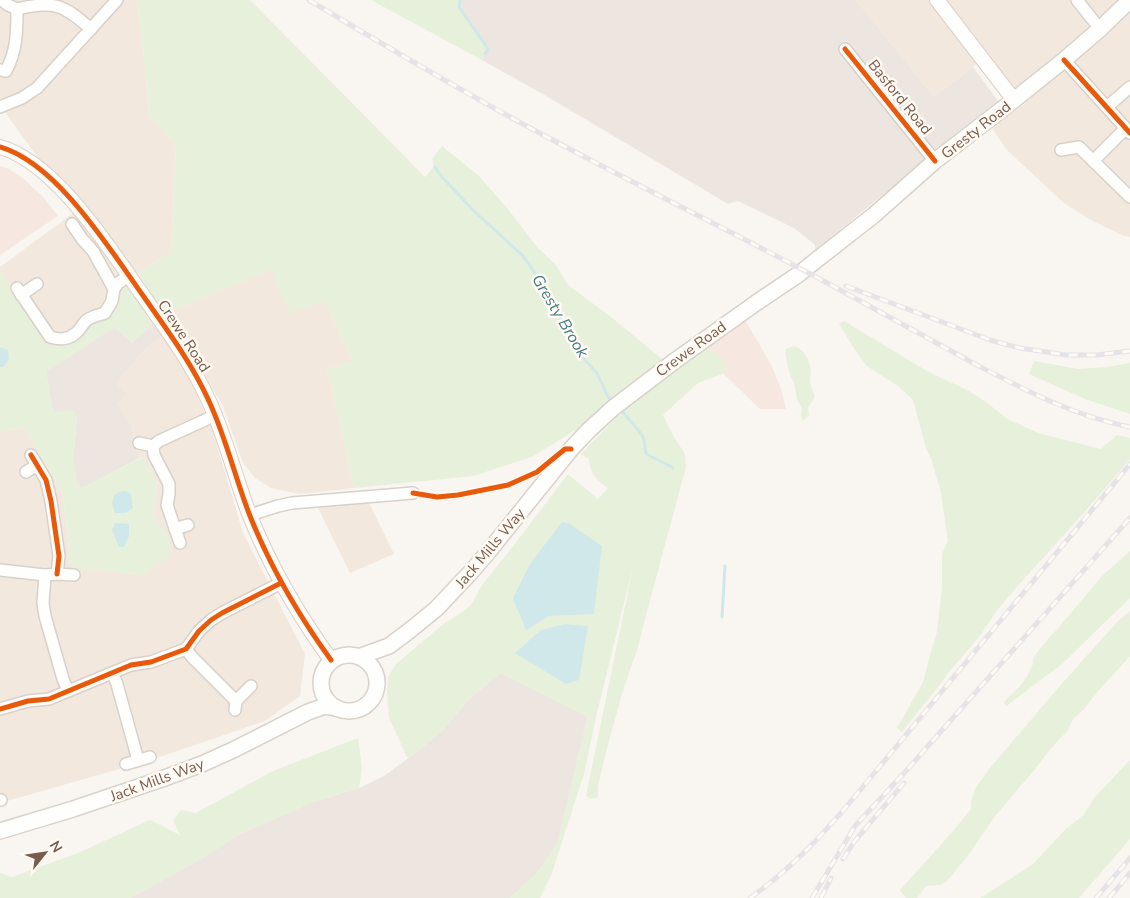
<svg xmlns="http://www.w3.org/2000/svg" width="1130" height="898" viewBox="0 0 1130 898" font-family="'Nunito Sans',sans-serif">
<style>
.residential{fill:#f2e8de}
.commercial{fill:#f6e8e1}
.industrial{fill:#ede5e0}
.green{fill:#e7f0db}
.water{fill:#d0e8ea}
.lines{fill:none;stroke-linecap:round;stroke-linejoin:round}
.stream{stroke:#d0e8ea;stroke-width:3}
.minor-casing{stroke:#d7d1cb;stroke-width:14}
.tertiary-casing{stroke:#d7d1cb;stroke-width:16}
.secondary-casing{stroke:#d9d2cb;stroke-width:18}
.minor{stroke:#fefefd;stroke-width:11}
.tertiary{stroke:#fefefd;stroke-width:14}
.secondary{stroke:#fefefd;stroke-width:15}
.rail-casing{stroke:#e6e3e7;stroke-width:5}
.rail{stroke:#fffaf3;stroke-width:3;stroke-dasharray:9;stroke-linecap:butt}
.cycleway-casing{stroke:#fffaf3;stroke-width:8}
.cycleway{stroke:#e8590c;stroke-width:5}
.labels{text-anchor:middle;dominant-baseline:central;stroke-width:5;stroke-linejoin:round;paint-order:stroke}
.street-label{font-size:15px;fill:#7a5c4d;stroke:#fffaf3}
.water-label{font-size:16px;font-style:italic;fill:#437c86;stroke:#fffaf3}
</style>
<rect width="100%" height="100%" fill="#f9f5f0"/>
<g class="residential">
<polygon points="0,0 137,0 145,64 149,115 176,145 171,252 138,273 131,288 121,292 116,309 104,320 91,324 79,336 64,344 51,345 39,331 0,270 0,267 76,211 0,105"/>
<polygon points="856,0 1121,0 1130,10 1130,237 1124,236 1093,221 1065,204 1007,150 991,127 1025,104 987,56 934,97"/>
<polygon points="271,269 325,301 353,362 327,368 354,488 300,494 271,488 255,478 243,463 223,406 207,379 165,314"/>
<polygon points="162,335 188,374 213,432 243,533 305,654 300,696 265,721 154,759 0,803 0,431 25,428 63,495 71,567 144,575 169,556 169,537 153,517 157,485 143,457 138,459 133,434 132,427 118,404 116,383 142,352"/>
<polygon points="368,501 394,554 350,573 318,508"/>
</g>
<g class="commercial">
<polygon points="0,166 9,169 25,180 43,197 58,216 0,255"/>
<polygon points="745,320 772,366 782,392 786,409 760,409 700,351"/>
</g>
<g class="industrial">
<polygon points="460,0 856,0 934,97 973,67 998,101 815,250 815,245 813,243 794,228 738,201 728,204 548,97 482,60 488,49 459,7"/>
<polygon points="154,323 162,335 142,352 116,383 126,394 118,404 132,427 133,434 138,459 86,486 78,488 73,459 77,418 53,412 46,372 114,327 132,343"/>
<polygon points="501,673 588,717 557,844 539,871 510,898 130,898 201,859 238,835 310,803 359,788 384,776 414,754 443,730 470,698"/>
</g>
<g class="green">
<polygon points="137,0 250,0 425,177 434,166 432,159 442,146 479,176 507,208 537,247 556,265 568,285 611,317 663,360 608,403 579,428 532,457 473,476 354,488 327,368 353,362 325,301 289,313 271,269 165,314 138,273 171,252 176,145 149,115 145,64"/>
<polygon points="371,0 460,0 459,7 488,49 482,60"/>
<polygon points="0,270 39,331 51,345 64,344 79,336 91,324 104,320 116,309 121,292 125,288 131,288 154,323 132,343 114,327 46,372 53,412 74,410 77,418 73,459 78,488 86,486 143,457 157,485 153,517 169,536 169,556 144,575 71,567 63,495 25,428 0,431"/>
<polygon points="844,321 927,371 969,391 986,402 1006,418 1038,433 1101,449 1117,435 1130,438 1130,459 1082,515 1022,581 998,609 982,633 962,657 947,674 945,678 902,732 897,728 923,682 930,655 937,632 942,588 942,554 948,541 941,493 932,461 926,448 913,400 898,386 867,366 855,350 839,324"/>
<path d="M794,346C805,350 810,361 811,372C811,374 810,379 810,381C811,386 813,392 815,397L808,407L809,415L803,421L801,416L802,409L797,399L794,383L790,375L785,353L786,349Z"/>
<path d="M708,348L722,359L727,372L698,383L663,415L674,437L685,454L686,467L645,619L637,650L623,690L607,748L598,786V797L591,799L586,796L633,567L596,717L584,774L551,876L540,898H510L539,871L557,844L588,717L501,673L470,698L443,730L408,759L389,718L387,691L388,677L396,664L441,626L457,615L461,613L471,605L482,585L511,549L568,474L598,499L608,488C596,479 590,475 589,459L581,454C598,436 615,418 634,402C656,383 680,367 703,350Z"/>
<polygon points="1034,361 1078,369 1107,367 1130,363 1130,414 1085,399 1029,374"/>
<polygon points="1130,551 1130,598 1062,664 1006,706 1004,702 1019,687 1027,677 1033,664 1033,658 1043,645 1059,627 1102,576"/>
<polygon points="1130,611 1130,656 1099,690 1084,709 1073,719 1068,730 1048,752 1031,774 996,815 967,857 956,870 946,882 939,885 926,886 917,898 906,898 900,890 953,831 971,809 971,801 976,787 990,768 1058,688 1118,621"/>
<polygon points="358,738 362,768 359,788 310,803 238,835 201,859 130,898 0,898 0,873 12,877 78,853 150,820 180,835 173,820 181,810 196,813 273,771"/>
<polygon points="1130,760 1130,839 1079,898 980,898 1032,865 1066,829 1083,815 1095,797"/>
</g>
<g class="water">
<polygon points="0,347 8,350 9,359 3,367 0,367"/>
<polygon points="122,491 127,491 131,494 133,508 126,513 115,513 112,503 114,495"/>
<polygon points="562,522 568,523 602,546 594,614 549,616 526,630 513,598 530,564"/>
<polygon points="115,523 129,524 129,536 124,547 119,547 112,530"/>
<polygon points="565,624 588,626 579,680 566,684 515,653 541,630"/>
</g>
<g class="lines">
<g class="stream">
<polyline points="460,0 459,7 488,49 485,54"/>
<polyline points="435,167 441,176 474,211 521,254 529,264 542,284 576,347 584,359 597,373 608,397 614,403"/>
<path d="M620,409C627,417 638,429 643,437C646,443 644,448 646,453C646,455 669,465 673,468"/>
<polyline points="722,617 725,566"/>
</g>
<g class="minor-casing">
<g id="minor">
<path d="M2,0L8,5L17,9C54,0 64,5 91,29"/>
<polyline points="1077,0 1100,29"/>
<polyline points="845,49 935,161"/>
<polyline points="1064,60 1130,133"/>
<path d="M0,70L6,71C17,50 17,32 17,9"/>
<polyline points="0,107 22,98 37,88 117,0"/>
<polyline points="1107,107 1130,87"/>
<polyline points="1061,150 1079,147 1130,197"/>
<polyline points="1093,161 1125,129"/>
<polyline points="72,224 82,239 93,251 114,289"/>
<path d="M17,288L50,337C60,340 68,340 76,333C81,329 82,324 87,320C92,316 99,315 105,313L112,301L114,289L118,283L129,276"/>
<polyline points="21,295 37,284"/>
<polyline points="139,443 153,446"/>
<polyline points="31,455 46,480 51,501 59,556 57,574"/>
<polyline points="26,472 37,465"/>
<polyline points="250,515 278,506 292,503 413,493"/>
<polyline points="175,529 188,525"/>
<polyline points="180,543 167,505 169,494 169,484 154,455 153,446 159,441 216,415"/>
<polyline points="0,570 45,575 57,574 74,575"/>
<polyline points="45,575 43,603 45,616 63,679 68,691"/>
<polyline points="186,649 192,657 236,701"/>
<polyline points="113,674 117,684 138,760"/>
<polyline points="0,709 28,701 49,699 131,665 151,662 186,649 199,631 211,620 222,613 281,583"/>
<polyline points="235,710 236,701 251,686"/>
<polyline points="126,764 150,757"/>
<polyline points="0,800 1,800"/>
</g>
</g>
<g class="tertiary-casing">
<g id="tertiary">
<polyline points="937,0 1014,100"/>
<path d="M0,147C57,163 111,251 144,297C167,330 191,362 208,399C226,437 235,478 250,516C271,568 299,616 331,660"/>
</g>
</g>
<g class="secondary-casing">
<g id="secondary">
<circle cx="349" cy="683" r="28"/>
<polyline points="361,656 389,646 409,631 436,609 471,572 489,551 571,449 589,430 613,408 676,360 756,303 799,274 819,258 874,215 935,161 1014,100 1064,60 1100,29 1130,0"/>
<polyline points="0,831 73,809 162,779 202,764 233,750 308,712 325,706 337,708"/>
</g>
</g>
<use href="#minor" class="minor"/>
<use href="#tertiary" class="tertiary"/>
<use href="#secondary" class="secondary"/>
<g class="rail-casing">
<g id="rail">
<path d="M309,0C375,40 442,79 510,117C612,173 717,224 820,279C872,307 923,336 975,364C1025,390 1074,416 1130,427"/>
<polyline points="846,286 993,341 1020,348 1066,355 1097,355 1130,351"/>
<polyline points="843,859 854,842 904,783"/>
<path d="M750,898C794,867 828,829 862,788L1130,464"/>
<polyline points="812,898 855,826 906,771 1130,518"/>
<polyline points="821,898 831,878"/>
<polyline points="1096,898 1130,858"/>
<polyline points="1109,898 1130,873"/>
</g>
</g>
<use href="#rail" class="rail"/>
<g class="cycleway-casing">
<g id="cycleway">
<polyline points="845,49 935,161"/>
<polyline points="1064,60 1130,133"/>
<path d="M0,147C57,163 111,251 144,297C167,330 191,362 208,399C226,437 235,478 250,516C271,568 299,616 331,660"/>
<polyline points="31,455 46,480 51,501 59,556 57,574"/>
<polyline points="413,493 437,497 458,495 508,485 537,472 565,449 571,449"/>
<polyline points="0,709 28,701 49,699 131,665 151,662 186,649 199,631 211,620 222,613 281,583"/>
</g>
</g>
<use href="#cycleway" class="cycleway"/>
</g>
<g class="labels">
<g class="street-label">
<text transform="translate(900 97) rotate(51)">Basford Road</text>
<text transform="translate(976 130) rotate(-38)">Gresty Road</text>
<text transform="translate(184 336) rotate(57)">Crewe Road</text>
<text transform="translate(691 349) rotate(-36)">Crewe Road</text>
<text transform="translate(490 548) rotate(-50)">Jack Mills Way</text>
<text transform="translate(157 780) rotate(-20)">Jack Mills Way</text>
</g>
<g class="water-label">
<text transform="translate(560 316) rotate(59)">Gresty Brook</text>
</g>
</g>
<g transform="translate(45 853) rotate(60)" stroke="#fffaf3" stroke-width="4" paint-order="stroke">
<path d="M0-4L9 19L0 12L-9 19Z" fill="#7a5c4d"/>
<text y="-8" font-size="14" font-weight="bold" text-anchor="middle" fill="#7a5c4d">N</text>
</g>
</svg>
